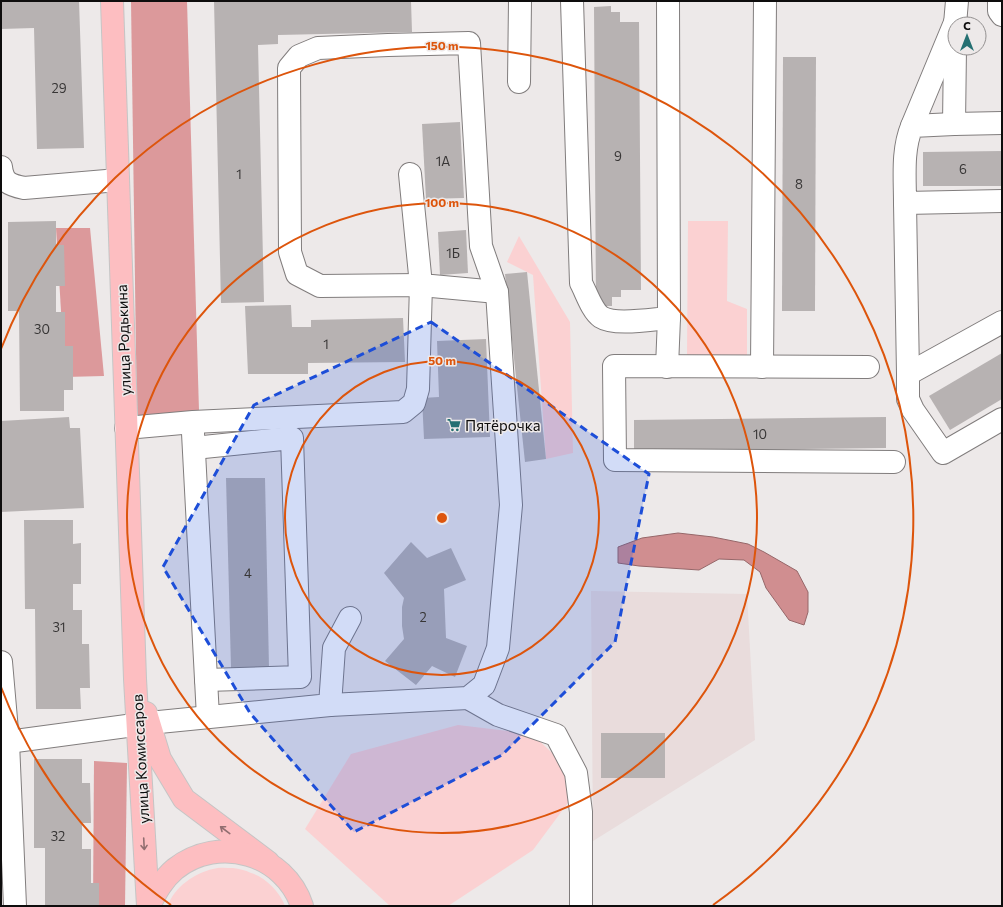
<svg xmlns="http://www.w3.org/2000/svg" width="1003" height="907" viewBox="0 0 1003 907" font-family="Commissioner,sans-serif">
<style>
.built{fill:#e9dcdc}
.green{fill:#fbd1d2}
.forest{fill:#dc999b}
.water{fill:#d08e90;stroke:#966769}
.building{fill:#b7b2b2}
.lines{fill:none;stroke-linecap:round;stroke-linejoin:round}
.minor-casing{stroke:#817d7d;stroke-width:24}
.major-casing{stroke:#c5c5c5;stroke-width:24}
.minor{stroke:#fff;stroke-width:22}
.major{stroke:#fdbec1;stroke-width:22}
.oneway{stroke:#916e70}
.marked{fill:#1d4ed8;fill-opacity:0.2;stroke:#1d4ed8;stroke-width:3;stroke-dasharray:8 5;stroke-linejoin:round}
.ring{fill:none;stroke:#dd550c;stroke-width:2}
.labels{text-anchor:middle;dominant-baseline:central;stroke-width:3;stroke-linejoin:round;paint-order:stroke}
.number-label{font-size:13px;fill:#383636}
.street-label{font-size:15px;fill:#0e0d0d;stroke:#ede9e9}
.poi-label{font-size:15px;fill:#0e0d0d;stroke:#ede9e9;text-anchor:start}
.centre{fill:#dd550c;stroke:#ede9e9;stroke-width:2}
.ring-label{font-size:12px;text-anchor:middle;font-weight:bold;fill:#dd550c;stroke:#ede9e9;stroke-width:3;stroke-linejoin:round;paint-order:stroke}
</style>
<rect width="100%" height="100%" fill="#ede9e9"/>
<polygon class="built" points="591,591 747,594 755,740 593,841"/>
<g class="green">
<polygon points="688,221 728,221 727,301 747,309 747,356 687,355"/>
<polygon points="519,236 570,322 573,453 546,459 533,275 507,262"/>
<polygon points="458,725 532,734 565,765 573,796 533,850 448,906 390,906 305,829 351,754"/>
<path d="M233,868C239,869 245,870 251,873C265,877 280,892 285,906H168C174,887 195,873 213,869C219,867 226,868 233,868Z"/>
</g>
<g class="forest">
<polygon points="131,1 187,1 199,411 137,423"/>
<polygon points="56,228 90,228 104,376 65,377"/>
<polygon points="94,761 127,763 125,906 93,906"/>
</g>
<polygon class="water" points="678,533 713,537 748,544 764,552 797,571 808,592 808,612 804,625 789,620 766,588 760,572 744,560 719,559 699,570 639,566 618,563 618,547 642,538"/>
<g class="building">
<polygon points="1,1 79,1 84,148 37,149 34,28 1,29"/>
<polygon points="214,1 411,1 412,32 278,35 278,44 258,45 264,302 221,303"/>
<polygon points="611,6 611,12 620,12 620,22 639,22 641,290 621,290 621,297 612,297 612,306 596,306 594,7"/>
<polygon points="783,57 816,57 815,311 782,311"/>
<polygon points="460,122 464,198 426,199 422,124"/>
<polygon points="1002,151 1002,186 923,186 923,152"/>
<polygon points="56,221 56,245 64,245 65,286 56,286 56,312 65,312 65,346 73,346 73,390 64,390 64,411 20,411 19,311 8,311 8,222"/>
<polygon points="466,230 468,273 440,275 438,232"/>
<polygon points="527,272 546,459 525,462 505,274"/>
<polygon points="291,305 292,327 311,327 311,320 403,318 405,362 308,363 308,374 248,374 245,306"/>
<polygon points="486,339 490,437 424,439 422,398 439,397 437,341"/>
<polygon points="1002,353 1002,399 950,430 929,396"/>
<polygon points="69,417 70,428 80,428 84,508 1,512 1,421"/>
<polygon points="886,417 886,448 634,451 634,420"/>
<polygon points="226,478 265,478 269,667 231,668"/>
<polygon points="24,520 73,520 73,544 81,543 81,584 73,584 73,610 82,610 82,644 89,644 90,688 80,688 81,709 36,709 35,609 25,609"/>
<polygon points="411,542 427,558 451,548 466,580 444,589 446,638 467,646 455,677 432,666 416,685 385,661 404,639 402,626 402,607 404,598 384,573"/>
<rect x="601" y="733" width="64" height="45"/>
<polygon points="34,759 82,759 82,783 90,783 91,823 82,823 82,849 91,849 91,883 99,883 99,906 45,906 45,848 34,848"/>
</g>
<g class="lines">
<g class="minor-casing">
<g id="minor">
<path d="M572,1L581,283C586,292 592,311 601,317C615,326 653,319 669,318L668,1"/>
<polyline points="999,1 999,11 1002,15"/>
<polyline points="955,24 957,1"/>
<polyline points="955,48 954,124 1002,123"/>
<polyline points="519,82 520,1"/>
<path d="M954,124L912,126C902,150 905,177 905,203L1002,201"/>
<polyline points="912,126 956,20"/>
<path d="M1,167C3,183 10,185 24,188L118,180"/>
<polyline points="410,174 421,285 497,292"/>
<polyline points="905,203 908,374"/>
<polyline points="1002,322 908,374 908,399 913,410 943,453 1002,419"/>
<polyline points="667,367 669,318"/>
<polyline points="762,367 765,1"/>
<polyline points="868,367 614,366 615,460 894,462"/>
<polyline points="126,428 193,422 403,412 414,403 418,389 421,285 320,286 297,274 290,252 289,68 299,56 318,48 388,45 469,43 481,246 497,292 511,505 498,648 484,685 468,698 330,705"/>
<polyline points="193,433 208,717"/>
<polyline points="194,448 292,438 300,677 206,680"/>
<polyline points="1,662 8,742 149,723 330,705 334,648 350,618"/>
<polyline points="468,698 498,715 556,735 576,773 581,812 581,906"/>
<polyline points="8,742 15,906"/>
</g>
</g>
<g class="major-casing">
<g id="major">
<polyline points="112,1 135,679 148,906"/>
<polyline points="146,713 160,759 184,799 268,862"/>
<path d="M149,906C156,892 163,879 175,869C219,834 285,854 302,906"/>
</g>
</g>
<use href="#minor" class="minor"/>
<use href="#major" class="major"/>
</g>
<defs><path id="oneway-shaft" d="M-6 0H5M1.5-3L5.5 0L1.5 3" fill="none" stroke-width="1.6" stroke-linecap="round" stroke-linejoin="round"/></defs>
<g class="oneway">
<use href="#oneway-shaft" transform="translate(225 830) rotate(-143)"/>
<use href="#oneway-shaft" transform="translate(144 844) rotate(87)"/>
</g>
<path class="marked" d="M431,322L649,474L615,642L502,755L354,832L250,713L163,567L254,405Z"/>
<g class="ring">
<circle cx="442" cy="518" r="157"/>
<circle cx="442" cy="518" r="315"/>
<path d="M171 905A472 472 0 0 1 1 687M1 349A472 472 0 1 1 713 905"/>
</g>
<defs>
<g id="supermarket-bare" transform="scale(1.08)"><path d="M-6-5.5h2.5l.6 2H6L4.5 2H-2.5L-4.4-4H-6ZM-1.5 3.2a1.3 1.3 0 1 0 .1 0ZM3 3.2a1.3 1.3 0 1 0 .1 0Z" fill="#257072" stroke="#ede9e9" stroke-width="2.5" paint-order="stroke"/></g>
</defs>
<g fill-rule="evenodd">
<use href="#supermarket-bare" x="454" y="425"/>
</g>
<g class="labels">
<g class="number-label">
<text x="59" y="88">29</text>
<text x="618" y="156">9</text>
<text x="443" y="161">1А</text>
<text x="963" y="169">6</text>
<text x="239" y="174">1</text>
<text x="799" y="184">8</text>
<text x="453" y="253">1Б</text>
<text x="42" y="329">30</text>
<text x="326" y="344">1</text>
<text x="760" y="434">10</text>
<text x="248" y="573">4</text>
<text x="423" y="617">2</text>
<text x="59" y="627">31</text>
<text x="58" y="836">32</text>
</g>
<g class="street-label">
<text transform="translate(123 340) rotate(-92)">улица Родькина</text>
<text transform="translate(140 759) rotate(-93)">улица Комиссаров</text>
</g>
<g class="poi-label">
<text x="465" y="425">Пятёрочка</text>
</g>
</g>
<circle cx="442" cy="518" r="6" class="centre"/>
<g class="ring-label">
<text x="442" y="50">150 m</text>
<text x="442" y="207">100 m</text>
<text x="442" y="365">50 m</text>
</g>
<rect width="1003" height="907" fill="none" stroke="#0e0d0d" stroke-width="4"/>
<g transform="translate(967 36)"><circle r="19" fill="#ede9e9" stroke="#949191"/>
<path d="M0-3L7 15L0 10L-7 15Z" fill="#257072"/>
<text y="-6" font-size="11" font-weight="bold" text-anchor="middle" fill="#0e0d0d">С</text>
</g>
</svg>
